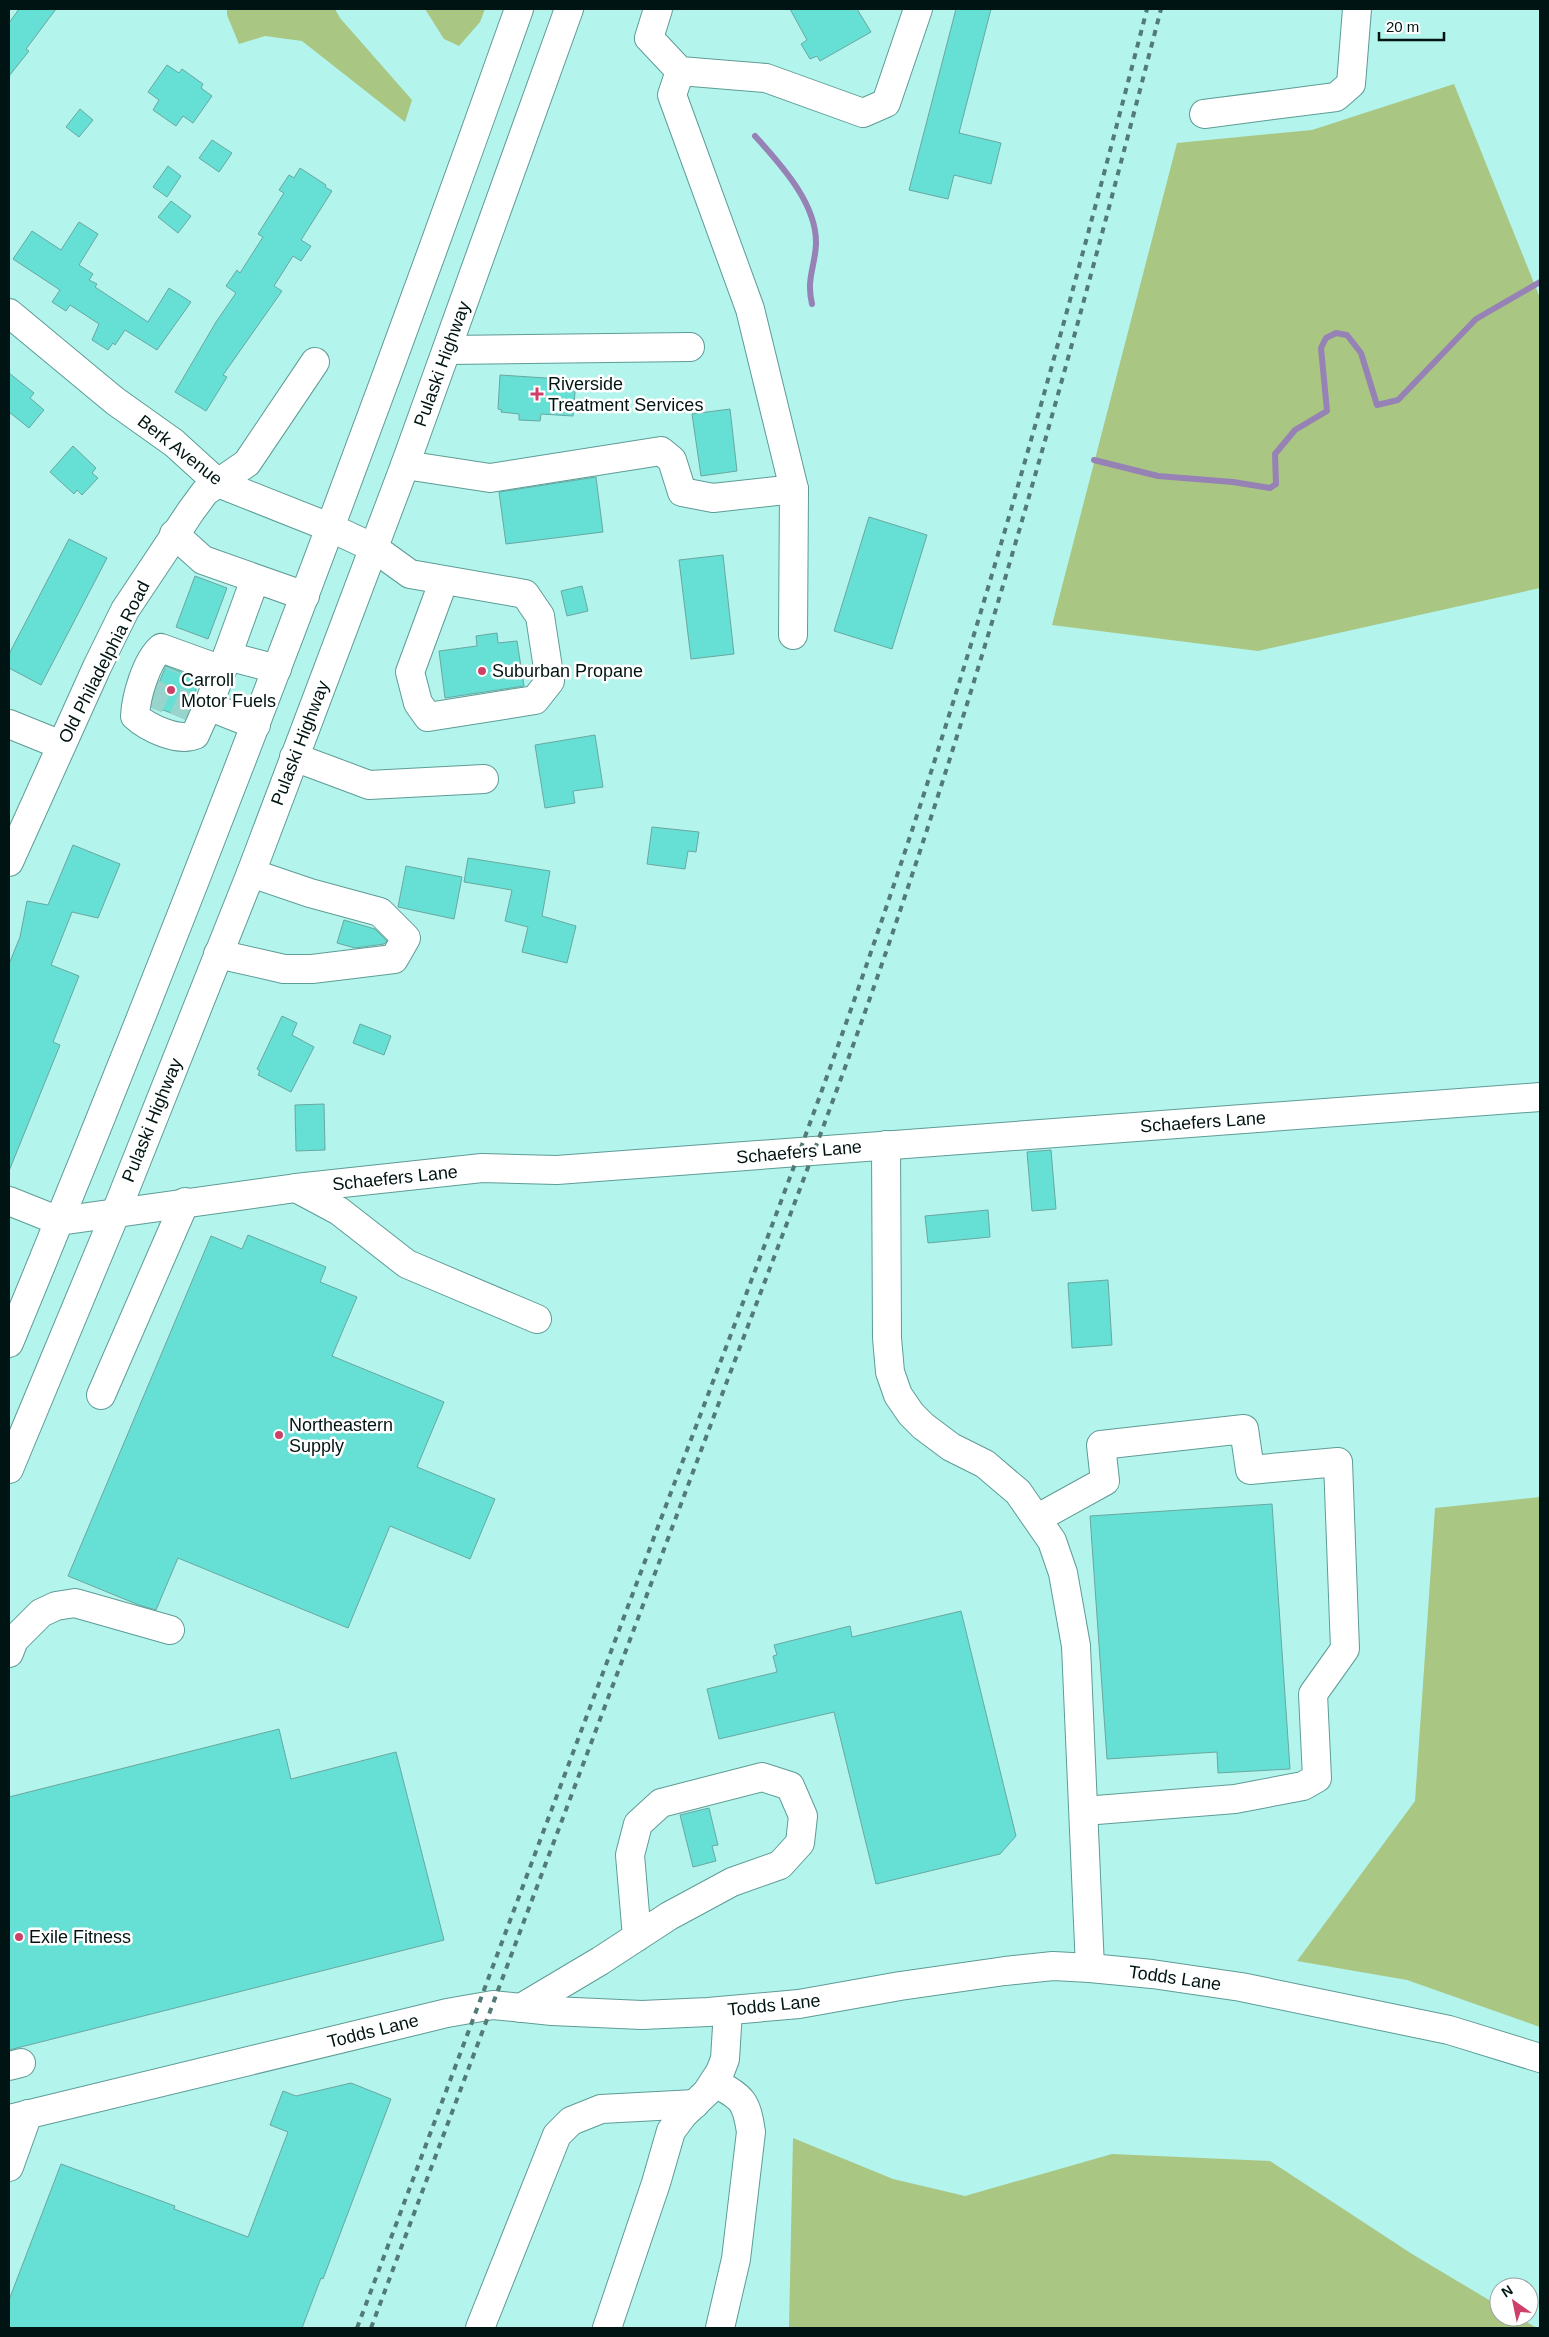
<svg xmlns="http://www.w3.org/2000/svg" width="1549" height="2337" viewBox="0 0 1549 2337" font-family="Arial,sans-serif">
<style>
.green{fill:#a9c683}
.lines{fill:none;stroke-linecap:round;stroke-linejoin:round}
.stream{stroke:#9682b5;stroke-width:6}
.building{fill:#66dfd4;stroke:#69a8a1}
.minor-tunnel{stroke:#98d3cc;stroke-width:28;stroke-dasharray:28 14;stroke-linecap:butt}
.minor-casing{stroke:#5e9c96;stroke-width:30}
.highway-casing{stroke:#5e9c96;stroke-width:30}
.minor{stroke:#fff;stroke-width:28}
.highway{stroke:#fff;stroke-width:28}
.rail{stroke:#527b77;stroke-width:4;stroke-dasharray:6 6;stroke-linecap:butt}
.poi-dot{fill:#cf4069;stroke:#fff;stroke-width:2}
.labels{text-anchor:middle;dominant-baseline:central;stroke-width:5;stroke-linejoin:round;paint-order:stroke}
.street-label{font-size:18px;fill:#001513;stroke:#fff}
.poi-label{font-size:18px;fill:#001513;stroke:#fff;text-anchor:start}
</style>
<rect width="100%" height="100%" fill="#b3f4ed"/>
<g class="green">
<polygon points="227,9 335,9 340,18 412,100 405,122 302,41 265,36 239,44 227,15"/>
<polygon points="425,9 485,9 480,22 459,46 444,39"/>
<polygon points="1454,84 1540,298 1540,588 1258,651 1052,625 1177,143 1312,130"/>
<polygon points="1540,1497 1540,2027 1407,1980 1297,1961 1415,1801 1435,1508"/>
<polygon points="793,2138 893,2179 965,2196 1112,2154 1270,2161 1412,2254 1499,2306 1499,2317 1518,2317 1537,2328 789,2328"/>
</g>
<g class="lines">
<g class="stream">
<path d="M755,136C780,164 817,203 816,244C815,267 806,279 812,304"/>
<polyline points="1094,460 1158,476 1233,482 1270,488 1276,484 1275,454 1295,430 1327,411 1321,348 1326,338 1336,333 1347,335 1361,353 1377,405 1398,400 1476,319 1540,282"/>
</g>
</g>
<g class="building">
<polygon points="19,9 56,9 26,49 29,51 9,76 9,23"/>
<polygon points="790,9 857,9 871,32 820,61 817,56 810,59 801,44 807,40"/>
<polygon points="956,9 991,9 959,133 1001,143 991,184 954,175 948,199 909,190"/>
<polygon points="167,65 179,73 182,69 203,84 201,88 212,96 193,123 183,116 176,126 153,110 159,100 148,92"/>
<polygon points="80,109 93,120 79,137 66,127"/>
<polygon points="212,140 232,153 219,172 199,158"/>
<polygon points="168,166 181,176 167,197 153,187"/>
<polygon points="300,168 326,185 325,187 332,191 301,240 311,246 301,261 293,256 274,286 282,291 223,375 227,377 206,411 175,392 216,322 236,293 226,286 237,270 240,273 263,237 258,234 284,193 279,190 289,175 294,178"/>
<polygon points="171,201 191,216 178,233 158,217"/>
<polygon points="79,222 98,234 79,265 93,274 89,280 97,284 95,287 148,322 169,288 191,302 157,350 125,330 115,345 113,343 108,350 92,340 99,324 70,305 66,311 52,302 60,290 13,259 32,231 61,250"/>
<polygon points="9,373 34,393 30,398 44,410 29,428 9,412"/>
<polygon points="500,375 576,380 573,416 541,414 540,421 519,420 519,414 501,412 502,410 498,409"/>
<polygon points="730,409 737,471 701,476 692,414"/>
<polygon points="73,446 96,468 92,473 98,478 82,495 77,490 74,494 50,472"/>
<polygon points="596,477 603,532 506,544 499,492"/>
<polygon points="869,517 927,535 892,649 834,631"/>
<polygon points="69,539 107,558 41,685 9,668 9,654"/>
<polygon points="723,555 734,654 691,659 679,560"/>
<polygon points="195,576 227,588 208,639 176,627"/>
<polygon points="582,586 588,611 567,616 561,591"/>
<polygon points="497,633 498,643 517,641 524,686 445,698 439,651 477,646 476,636"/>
<polygon points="166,666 200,679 185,718 152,706 158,685"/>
<polygon points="595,735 603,787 573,791 575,803 545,808 535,745"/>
<polygon points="652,827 699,832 696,852 688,851 685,869 647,864"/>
<polygon points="73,845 120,864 98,918 72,912 51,965 79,976 53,1042 60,1045 9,1171 9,964 20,937 27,901 48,905"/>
<polygon points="468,858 550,871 542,916 576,926 567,963 522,952 528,927 505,921 512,890 464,882"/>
<polygon points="406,866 462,877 454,919 398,907"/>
<polygon points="344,920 375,929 387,941 384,944 355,948 337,943"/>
<polygon points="282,1016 297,1023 292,1035 314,1047 291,1092 258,1075 260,1071 257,1069"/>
<polygon points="360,1024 391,1036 384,1055 353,1043"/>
<polygon points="324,1104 325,1150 296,1151 295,1105"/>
<polygon points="1051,1150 1056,1209 1032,1211 1027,1152"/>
<polygon points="988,1210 990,1237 928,1243 925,1216"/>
<polygon points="248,1235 326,1267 320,1282 357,1297 332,1356 444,1402 417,1467 495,1499 470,1559 390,1526 348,1628 178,1558 156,1610 139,1605 68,1576 211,1236 242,1249"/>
<polygon points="1108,1280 1112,1345 1072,1348 1068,1283"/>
<polygon points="1272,1504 1290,1769 1218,1773 1217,1752 1107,1759 1090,1516"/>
<polygon points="961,1611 1016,1836 1000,1854 876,1884 834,1712 719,1739 707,1689 777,1672 773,1656 777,1655 774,1645 850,1626 852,1637"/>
<polygon points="279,1729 291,1779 396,1752 444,1940 9,2050 9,1797"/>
<polygon points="709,1808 718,1845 712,1846 716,1861 693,1867 680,1815"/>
<polygon points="351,2083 391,2099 323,2279 321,2278 302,2328 9,2328 9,2300 61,2164 175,2206 174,2209 248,2237 288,2132 270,2125 283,2091 296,2096"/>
</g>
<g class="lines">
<g class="minor-tunnel">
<polyline points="149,707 166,667"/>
<polyline points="183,719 199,681"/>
</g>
<g class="minor-casing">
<g id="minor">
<polyline points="658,9 649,38 680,71 766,78 863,113 886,103 918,9"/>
<polyline points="1204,114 1336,97 1351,84 1357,9"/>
<polyline points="9,313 115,401 174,443 218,483 329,527 374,548 410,574 525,594 540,616 550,681 535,700 428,717 418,703 410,672 444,580"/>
<polyline points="447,350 690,347"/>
<polyline points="405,465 490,478 661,451 672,460 682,492 713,498 794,489 750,309 672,95 680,71"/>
<polyline points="174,534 203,560 305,596"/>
<polyline points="793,635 794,489"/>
<polyline points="227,656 277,669"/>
<polyline points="222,670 255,579"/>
<path d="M208,706L222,670L161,648C146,661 136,697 135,716C148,728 178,742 195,735L208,706L256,725"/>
<polyline points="9,724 61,745"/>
<polyline points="294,757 369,785 484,779"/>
<polyline points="9,862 97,667 125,610 191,511 205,492 247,463 315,362"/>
<polyline points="218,954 284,969 312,969 394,959 406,938 380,912 310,893 251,873"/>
<polyline points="886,1145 887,1338 890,1372 898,1395 911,1414 923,1426 951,1447 985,1464 1018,1492 1052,1541 1063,1573 1076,1646 1090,1968"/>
<polyline points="296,1188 339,1211 407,1264 537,1319"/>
<polyline points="9,1201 59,1221 296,1188 482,1168 557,1170 1540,1097"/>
<polyline points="101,1395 185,1202"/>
<polyline points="1038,1518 1105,1481 1101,1445 1244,1429 1250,1470 1338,1462 1345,1649 1313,1694 1317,1778 1303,1786 1235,1799 1084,1811"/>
<polyline points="9,1653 14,1640 41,1613 56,1606 75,1603 170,1630"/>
<polyline points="521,2008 600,1961 669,1916 732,1882 780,1865 800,1843 803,1816 790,1786 762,1777 661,1803 638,1824 630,1855 637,1937"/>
<polyline points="9,2066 21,2063"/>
<path d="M714,2082C742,2098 746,2099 751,2132L736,2259L720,2328"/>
<polyline points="9,2119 447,2013 493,2005 552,2011 642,2015 708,2012 799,2004 900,1986 1005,1971 1053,1966 1090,1968 1152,1974 1241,1987 1449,2030 1540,2058"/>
<polyline points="9,2167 28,2114"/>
<polyline points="480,2328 557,2135 571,2121 601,2109 695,2104"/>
<polyline points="607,2328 656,2183 671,2131 683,2115 707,2092 720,2072 725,2059 728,2011"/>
</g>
</g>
<g class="highway-casing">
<g id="highway">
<path d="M9,1343C191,903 360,458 519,9"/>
<polyline points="9,1469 116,1212 251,873 405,465 569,9"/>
</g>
</g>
<use href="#minor" class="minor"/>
<use href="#highway" class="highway"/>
<g class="rail">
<path d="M357,2328C457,2063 556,1797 656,1532C734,1325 815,1118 886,908C987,612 1069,311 1147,9"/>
<path d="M371,2328C482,2032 594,1736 705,1440C771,1263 841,1087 901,908C1001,612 1083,311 1161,9"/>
</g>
</g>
<g class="poi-dot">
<path d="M534.5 386.5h5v5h5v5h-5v5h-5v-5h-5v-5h5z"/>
<circle cx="482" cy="671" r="5"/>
<circle cx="171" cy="690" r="5"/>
<circle cx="279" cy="1435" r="5"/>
<circle cx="19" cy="1937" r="5"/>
</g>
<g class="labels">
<g class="street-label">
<text transform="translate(442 364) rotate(-70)">Pulaski Highway</text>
<text transform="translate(180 450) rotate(38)">Berk Avenue</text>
<text transform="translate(104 662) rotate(-63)">Old Philadelphia Road</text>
<text transform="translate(300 743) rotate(-69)">Pulaski Highway</text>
<text transform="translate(152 1120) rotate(-68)">Pulaski Highway</text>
<text transform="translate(1203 1122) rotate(-4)">Schaefers Lane</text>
<text transform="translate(799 1152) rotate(-5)">Schaefers Lane</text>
<text transform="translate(395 1178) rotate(-6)">Schaefers Lane</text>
<text transform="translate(1175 1978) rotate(8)">Todds Lane</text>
<text transform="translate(774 2005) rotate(-6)">Todds Lane</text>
<text transform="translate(373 2031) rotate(-14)">Todds Lane</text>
</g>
<g class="poi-label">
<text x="548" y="384">Riverside<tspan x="548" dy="21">Treatment Services</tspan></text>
<text x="492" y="671">Suburban Propane</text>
<text x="181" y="680">Carroll<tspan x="181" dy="21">Motor Fuels</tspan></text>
<text x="289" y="1425">Northeastern<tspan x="289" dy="21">Supply</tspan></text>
<text x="29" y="1937">Exile Fitness</text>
</g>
</g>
<rect width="1549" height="2337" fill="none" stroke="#001513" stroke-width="20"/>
<g transform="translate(1514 2302) rotate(327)"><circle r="24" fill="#ffffff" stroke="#99a1a1"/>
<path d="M0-4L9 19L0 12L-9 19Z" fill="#cf4069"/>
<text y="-8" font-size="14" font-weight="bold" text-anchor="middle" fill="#001513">N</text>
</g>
<path d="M1379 32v8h65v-8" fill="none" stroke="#001513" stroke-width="2.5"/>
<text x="1386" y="32" font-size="15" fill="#001513" stroke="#ffffff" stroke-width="4" paint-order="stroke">20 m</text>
</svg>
